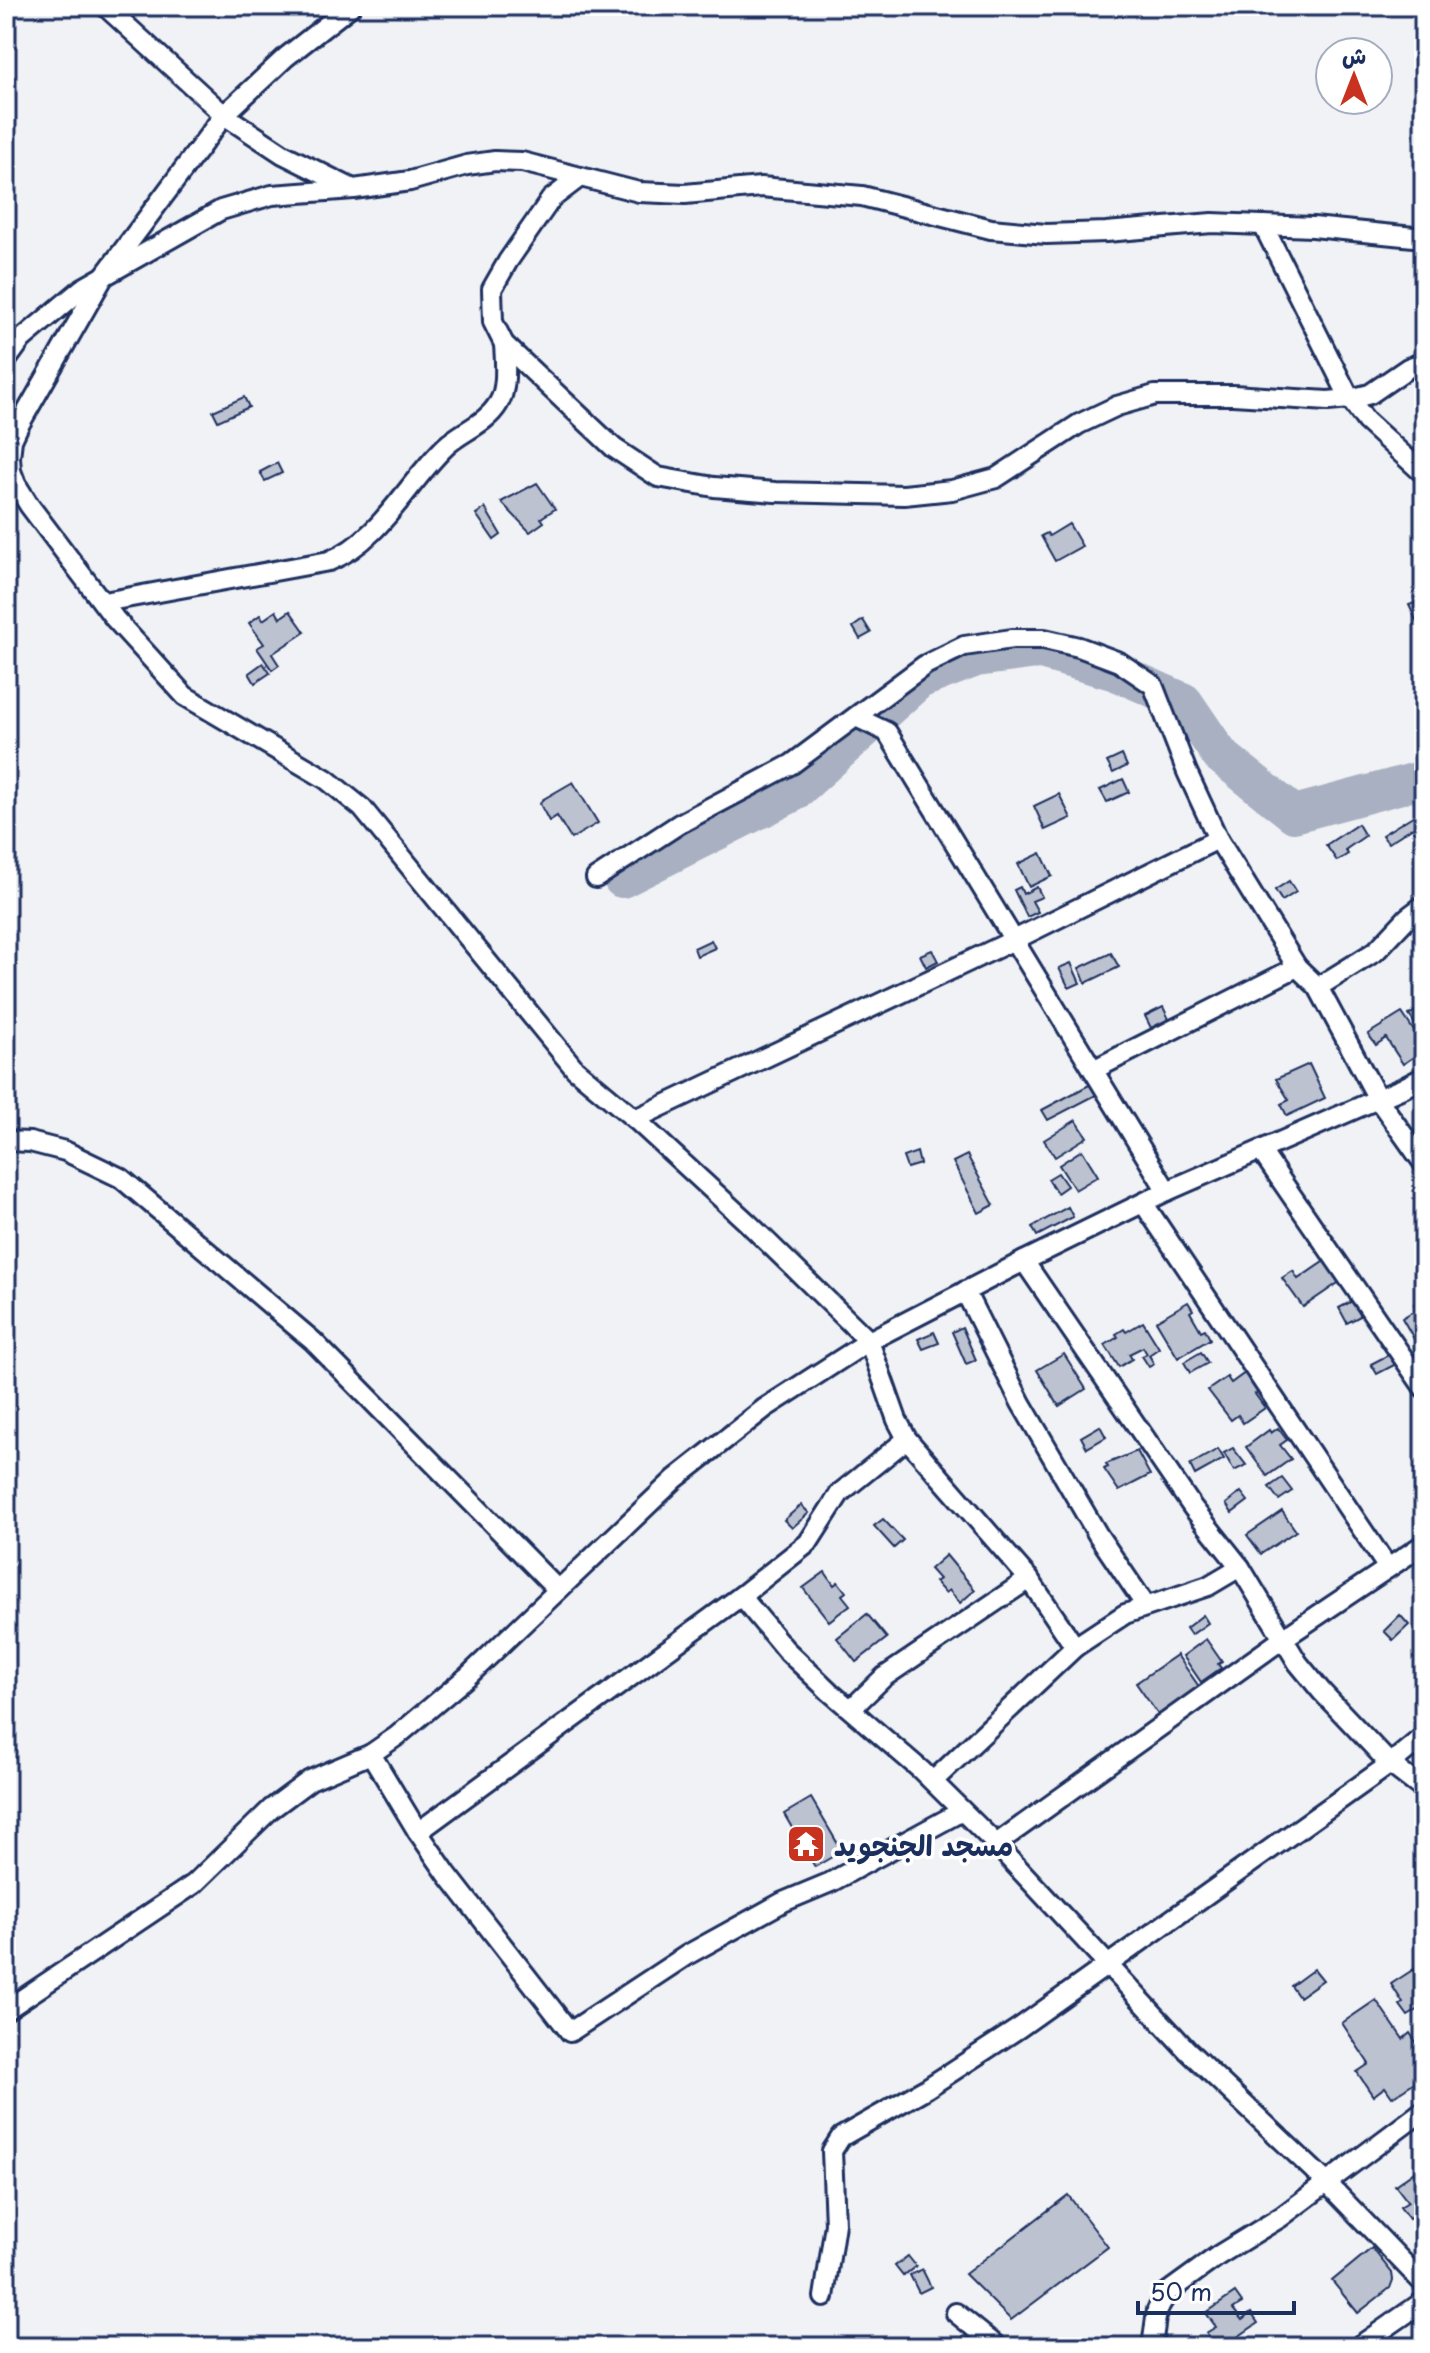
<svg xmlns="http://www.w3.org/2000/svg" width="1430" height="2353" viewBox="0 0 1430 2353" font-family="'Playpen Sans','Playpen Sans Arabic',sans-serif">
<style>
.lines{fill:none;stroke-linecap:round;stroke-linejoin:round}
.river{stroke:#a8b0c2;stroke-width:38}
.building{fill:#bcc2d0;stroke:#1b2f5e;stroke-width:2}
.street-casing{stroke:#1b2f5e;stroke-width:24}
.street{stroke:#fff;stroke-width:18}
.labels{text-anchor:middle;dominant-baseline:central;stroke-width:7;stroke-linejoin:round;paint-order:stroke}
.poi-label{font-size:28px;font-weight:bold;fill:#1b2f5e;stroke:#fff;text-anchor:start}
</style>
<rect width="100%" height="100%" fill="#f1f2f5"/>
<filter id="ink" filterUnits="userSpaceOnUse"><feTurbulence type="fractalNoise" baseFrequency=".0125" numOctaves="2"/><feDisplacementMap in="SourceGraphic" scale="16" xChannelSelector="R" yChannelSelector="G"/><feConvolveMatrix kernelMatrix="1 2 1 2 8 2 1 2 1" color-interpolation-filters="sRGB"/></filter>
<g filter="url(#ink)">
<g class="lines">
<polyline class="river" points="622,879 793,793 919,680 976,658 1037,650 1116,672 1184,702 1220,755 1294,814 1424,779"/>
</g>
<g class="building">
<polygon points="244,397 249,407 218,421 213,411"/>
<polygon points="277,463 282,473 265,481 260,472"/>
<polygon points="537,483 555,509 541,518 544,522 530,532 501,502"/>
<polygon points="485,508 501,535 494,540 476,514"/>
<polygon points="1069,524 1082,546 1055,561 1041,536 1047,533 1049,536"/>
<polygon points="1420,601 1424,619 1417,622 1409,605"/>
<polygon points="276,611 280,618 290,611 305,632 272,654 279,665 272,670 257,648 264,644 249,623 260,615 263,620"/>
<polygon points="863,620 871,633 860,639 853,627"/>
<polygon points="263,663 270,673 255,683 249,673"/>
<polygon points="1122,755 1127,766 1113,773 1107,762"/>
<polygon points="1123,779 1129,792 1107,802 1100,790"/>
<polygon points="573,782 598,823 571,839 557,816 549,821 540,804 542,800"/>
<polygon points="1059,794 1071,818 1045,830 1034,806"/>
<polygon points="1416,814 1421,822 1388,843 1382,835"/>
<polygon points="1358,824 1365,836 1345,850 1348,854 1337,861 1326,845"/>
<polygon points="1041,853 1052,876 1029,887 1018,864"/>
<polygon points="1289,881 1296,892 1282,901 1275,890"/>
<polygon points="1020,887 1023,894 1037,887 1042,897 1032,901 1038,912 1027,917 1014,890"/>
<polygon points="711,940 715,948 697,956 694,948"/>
<polygon points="932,950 938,961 926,967 920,955"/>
<polygon points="1111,953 1119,967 1086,983 1079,968"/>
<polygon points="1071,963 1080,983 1069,988 1059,968"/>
<polygon points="1163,1007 1169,1019 1151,1028 1145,1016"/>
<polygon points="1417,1010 1424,1021 1424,1027 1419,1030 1409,1015"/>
<polygon points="1402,1013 1424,1046 1424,1050 1403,1064 1386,1038 1376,1045 1368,1034"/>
<polygon points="1309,1064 1325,1098 1287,1116 1281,1104 1289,1100 1276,1079"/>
<polygon points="1091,1084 1096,1095 1048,1120 1042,1110"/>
<polygon points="1076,1120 1087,1137 1055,1157 1044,1140"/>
<polygon points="1082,1150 1098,1176 1075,1190 1059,1165"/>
<polygon points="917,1152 920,1164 907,1168 903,1157"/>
<polygon points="967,1155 994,1205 979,1213 953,1162"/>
<polygon points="1058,1173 1067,1186 1057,1193 1048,1179"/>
<polygon points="1068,1207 1073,1217 1037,1236 1032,1227"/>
<polygon points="1326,1260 1341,1281 1303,1307 1282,1278 1293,1271 1298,1279"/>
<polygon points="1424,1298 1424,1349 1421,1351 1402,1318 1417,1309 1414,1304"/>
<polygon points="1356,1299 1364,1314 1347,1323 1339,1308"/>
<polygon points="1188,1302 1193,1310 1190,1312 1201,1331 1205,1329 1210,1339 1178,1358 1156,1321"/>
<polygon points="1143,1322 1159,1348 1149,1355 1154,1364 1149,1367 1142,1356 1147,1354 1143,1347 1129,1354 1132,1359 1119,1367 1105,1345 1118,1337 1116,1334 1124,1329 1126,1332"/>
<polygon points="962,1327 976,1360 966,1364 952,1332"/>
<polygon points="934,1332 939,1343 923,1349 918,1339"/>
<polygon points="1201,1352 1208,1363 1190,1373 1184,1362"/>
<polygon points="1392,1353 1398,1363 1377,1374 1371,1364"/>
<polygon points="1064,1354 1086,1389 1059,1406 1037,1370"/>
<polygon points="1249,1370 1263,1389 1255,1394 1265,1408 1243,1423 1238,1415 1231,1420 1208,1390 1227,1377 1231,1383"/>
<polygon points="1100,1426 1106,1437 1087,1448 1081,1437"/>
<polygon points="1278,1428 1287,1440 1280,1445 1291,1459 1267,1476 1246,1447 1269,1430 1271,1433"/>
<polygon points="1233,1448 1246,1465 1234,1471 1224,1453"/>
<polygon points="1218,1449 1224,1459 1195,1475 1190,1465"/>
<polygon points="1137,1451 1150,1475 1119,1491 1104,1469 1108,1467 1106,1464"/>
<polygon points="1282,1478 1292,1491 1279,1500 1269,1487"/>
<polygon points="1241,1492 1248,1501 1232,1513 1226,1504"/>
<polygon points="801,1505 809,1513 792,1528 784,1520"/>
<polygon points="1282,1511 1296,1531 1261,1554 1247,1535"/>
<polygon points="883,1519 903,1540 894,1548 874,1526"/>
<polygon points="946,1555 975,1590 960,1603 949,1590 945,1593 935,1582 939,1579 930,1569"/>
<polygon points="825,1572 834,1585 838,1582 846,1592 842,1595 850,1605 829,1621 803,1588"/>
<polygon points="867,1614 887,1638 856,1662 837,1638"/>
<polygon points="1203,1615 1208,1623 1191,1635 1186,1628"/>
<polygon points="1400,1615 1409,1625 1393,1640 1384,1631"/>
<polygon points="1206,1639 1222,1662 1218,1664 1221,1668 1201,1682 1183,1656"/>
<polygon points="1177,1655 1200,1688 1159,1716 1136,1683"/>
<polygon points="811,1798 842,1851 815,1867 784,1814"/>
<polygon points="1424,1968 1424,2006 1408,2016 1400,2005 1403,2003 1391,1984 1414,1969 1417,1973"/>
<polygon points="1314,1969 1323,1980 1299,1997 1291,1986"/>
<polygon points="1376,2000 1403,2039 1410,2033 1424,2054 1424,2076 1392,2097 1385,2087 1373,2096 1357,2072 1369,2064 1342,2023"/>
<polygon points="1424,2164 1424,2208 1409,2219 1400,2207 1408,2202 1395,2185"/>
<polygon points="1068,2195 1108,2247 1011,2320 965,2274"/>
<polygon points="1372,2248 1392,2273 1393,2280 1390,2288 1358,2313 1332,2281"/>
<polygon points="908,2256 916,2266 903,2276 895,2266"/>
<polygon points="922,2269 931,2287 919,2293 910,2275"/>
<polygon points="1235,2293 1242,2303 1233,2309 1242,2320 1251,2313 1258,2323 1223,2347 1216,2347 1206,2333 1216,2327 1206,2313"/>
</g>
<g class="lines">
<g class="street-casing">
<g id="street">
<polyline points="105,6 224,115 283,154 351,188"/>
<polyline points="351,6 286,57 224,115 104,276 18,427 12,440 10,457 11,471 16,484 29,505 115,619 185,696 326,779 362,808 575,1069 635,1119 748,1223 869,1341 897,1420 907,1439 1029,1579 1075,1647 933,1781"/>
<polyline points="580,177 551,199 508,261 492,289 493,322 504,344 614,448 658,477 714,487 775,492 904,495 952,490 996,478 1079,424 1117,406 1155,395 1233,395 1328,401 1350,399 1370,394 1408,368 1424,362"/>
<polyline points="1263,225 1350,399 1366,421 1424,474"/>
<polyline points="6,361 22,339 83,288 221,210 272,195 354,189 410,181 467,165 495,161 522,162 639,192 685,194 761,187 862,196 991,229 1046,234 1106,232 1212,223 1313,227 1424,238"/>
<path d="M104,602L329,561C380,541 407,483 446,446C462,431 486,424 498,404C508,389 505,362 504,344"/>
<polyline points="856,717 887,732 1167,1191"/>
<polyline points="596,878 679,824 792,764 925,665 964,646 1012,639 1044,639 1079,647 1119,662 1153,685 1187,772 1218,839 1297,967 1318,987 1378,1099 1424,1164"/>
<polyline points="1318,987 1376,951 1408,917 1424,905"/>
<polyline points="1093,1070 1297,967"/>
<polyline points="635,1119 1014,940 1218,839"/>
<polyline points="6,1141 30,1142 65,1151 121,1178 313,1341 558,1590"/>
<polyline points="1261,1151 1424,1388"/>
<polyline points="1144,1204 1388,1568"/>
<polyline points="1024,1261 1193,1508 1240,1567 1298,1663 1322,1692 1390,1764 1424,1790"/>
<polyline points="965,1291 1021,1403 1098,1535 1146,1606"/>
<polyline points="741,1596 785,1649 830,1692 921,1770 996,1844 1187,2050 1326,2182 1424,2284"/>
<polyline points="1075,1647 1125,1614 1208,1586 1240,1567"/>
<polyline points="851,1709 884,1677 1029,1579"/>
<polyline points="371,1754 418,1832 447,1874 570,2032 687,1955 783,1902 831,1882 962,1811"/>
<polyline points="418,1832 741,1596 808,1543 840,1493 907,1439"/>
<polyline points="996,1844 1284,1638 1424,1544"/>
<polyline points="6,2010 194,1884 271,1809 310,1780 371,1754 397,1736 467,1677 675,1479 765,1408 869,1341 1024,1261 1167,1191 1403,1088 1424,1077"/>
<polyline points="824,2297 835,2224 832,2151 841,2137 927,2088 1019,2028 1390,1764 1424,1736"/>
<polyline points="956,2313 998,2347"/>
<polyline points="1152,2347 1157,2310 1168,2292 1219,2255 1281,2217 1424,2110"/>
<polyline points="1358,2347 1424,2301"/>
</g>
</g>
<use href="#street" class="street"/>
</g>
</g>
<defs>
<g id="temple-square" transform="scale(2)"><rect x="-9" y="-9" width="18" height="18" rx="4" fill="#c8321e" stroke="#fff"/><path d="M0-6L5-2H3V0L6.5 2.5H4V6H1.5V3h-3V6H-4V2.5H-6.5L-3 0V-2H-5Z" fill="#fff"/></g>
</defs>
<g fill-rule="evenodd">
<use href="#temple-square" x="806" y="1844"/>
</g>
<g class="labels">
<g class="poi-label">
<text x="834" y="1844">مسجد الجنجويد</text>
</g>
</g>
<rect width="1430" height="2353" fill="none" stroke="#fff" stroke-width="32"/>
<rect x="16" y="16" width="1398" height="2321" fill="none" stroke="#1b2f5e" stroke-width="3" filter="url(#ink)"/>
<g transform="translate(1354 76)"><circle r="38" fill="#ffffff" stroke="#a4acbf" stroke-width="2"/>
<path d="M0-6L14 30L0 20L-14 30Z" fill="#c8321e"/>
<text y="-12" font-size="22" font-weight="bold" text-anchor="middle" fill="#1b2f5e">ش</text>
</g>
<path d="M1138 2301v12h156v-12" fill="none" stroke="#1b2f5e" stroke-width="4"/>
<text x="1150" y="2301" font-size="24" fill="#1b2f5e" stroke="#ffffff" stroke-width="6" paint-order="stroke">50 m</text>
</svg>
